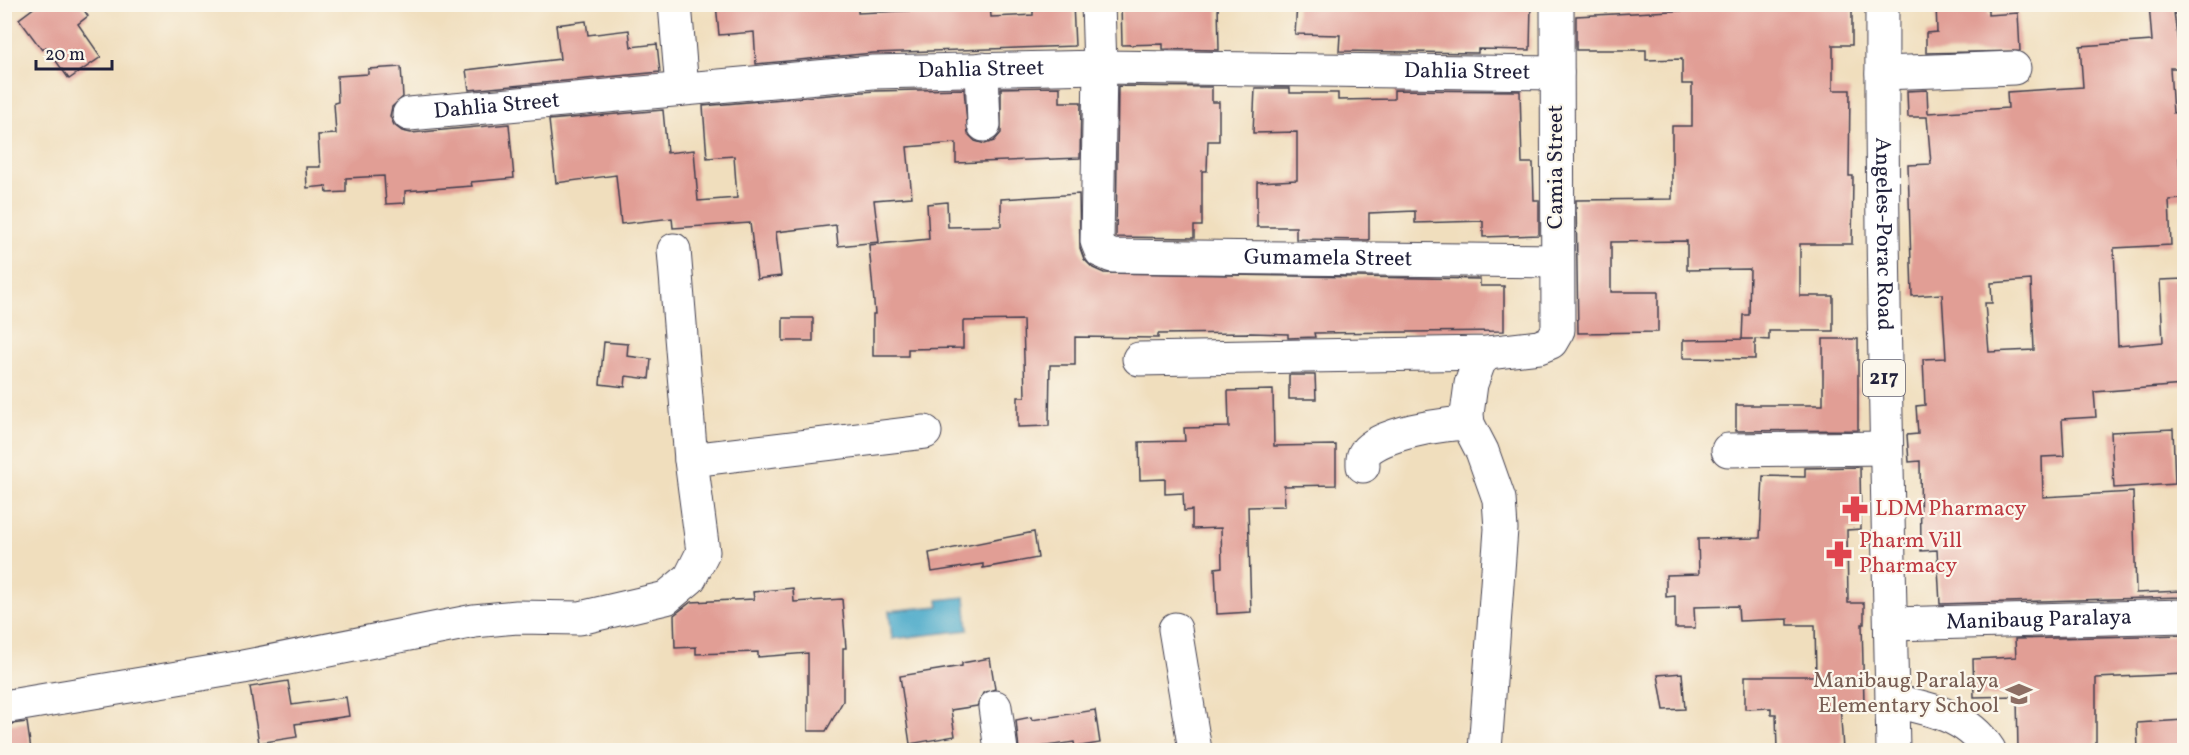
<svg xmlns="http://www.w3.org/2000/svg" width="2189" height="755" viewBox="0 0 2189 755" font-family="Vollkorn,serif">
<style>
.water{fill:#4aa9c9;stroke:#366682;stroke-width:1.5}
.building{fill:#e19e95;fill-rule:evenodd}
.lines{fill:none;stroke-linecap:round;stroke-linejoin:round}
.minor-casing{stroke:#413e4e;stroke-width:35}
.major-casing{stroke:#413e4e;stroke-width:35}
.minor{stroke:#fff;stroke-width:33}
.major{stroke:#fff;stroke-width:33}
.labels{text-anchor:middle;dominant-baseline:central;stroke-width:4.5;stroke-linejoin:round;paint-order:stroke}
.shield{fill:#fbf7ec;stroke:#636270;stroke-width:1.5}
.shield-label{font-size:21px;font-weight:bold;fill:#22223b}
.street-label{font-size:22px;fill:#22223b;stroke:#fbf7ec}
.health-label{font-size:22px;fill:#be3a42;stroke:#fbf7ec;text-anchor:start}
.education-label{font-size:22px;fill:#785e54;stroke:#fbf7ec;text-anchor:end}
</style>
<rect width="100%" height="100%" fill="#fbf7ec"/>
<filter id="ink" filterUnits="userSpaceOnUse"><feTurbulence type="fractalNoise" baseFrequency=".0167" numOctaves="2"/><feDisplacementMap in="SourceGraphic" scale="12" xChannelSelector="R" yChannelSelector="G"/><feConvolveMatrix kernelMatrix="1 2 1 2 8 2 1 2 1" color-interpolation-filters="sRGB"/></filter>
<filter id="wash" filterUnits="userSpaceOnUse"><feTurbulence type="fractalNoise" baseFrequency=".008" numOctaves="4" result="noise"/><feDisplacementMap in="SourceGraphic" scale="24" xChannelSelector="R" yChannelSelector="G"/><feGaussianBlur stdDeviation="1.35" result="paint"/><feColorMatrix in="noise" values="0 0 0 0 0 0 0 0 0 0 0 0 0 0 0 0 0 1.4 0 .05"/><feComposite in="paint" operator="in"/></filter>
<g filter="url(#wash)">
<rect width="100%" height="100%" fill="#f0debd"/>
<polygon class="water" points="965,597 968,630 892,639 889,611 939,606 938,600"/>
<g id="blocks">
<g class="building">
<polygon points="39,4 80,4 88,16 78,24 101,57 69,79 46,47 42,50 19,19"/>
<polygon points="716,4 858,4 858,13 965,8 964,4 990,4 991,17 1033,15 1033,4 1073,4 1075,46 873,53 756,64 754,32 719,35"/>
<polygon points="1121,4 1218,4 1219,50 1163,49 1163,44 1122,45"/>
<polygon points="1297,4 1436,4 1436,8 1480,10 1480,4 1531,4 1530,50 1478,49 1478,53 1339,51 1340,35 1295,34"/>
<polygon points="1936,4 1988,4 1988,15 2018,13 2020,51 1926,53 1926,33 1937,32"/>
<path d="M2149,4H2173L2181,68H2170L2173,113L2184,112V158H2179L2182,199L2169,200L2171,245L2114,248L2118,346L2163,342L2160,280L2184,279V385L2094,392L2096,417L2062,419L2064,456L2042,457L2043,497L2133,492L2136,593L2181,591V597L1940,604L1937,550L1921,551L1920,461L1909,462L1907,435L1918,434L1916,406L1925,405L1923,359L1946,358L1942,294L1912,296L1908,165L1931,164L1927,117H1908L1907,91L1927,90L1928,113L2008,108L2007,92L2083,87L2080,46L2152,41ZM2031,280L2034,350L1989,352L1985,303H1992L1991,283Z"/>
<polygon points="1690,5 1852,6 1852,45 1833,45 1833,90 1850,90 1849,176 1853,176 1852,244 1800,244 1800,296 1833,296 1833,331 1769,331 1769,340 1755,339 1755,359 1683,358 1683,340 1753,339 1742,339 1743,315 1749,315 1750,269 1687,270 1687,241 1611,242 1611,292 1658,292 1658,332 1578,333 1576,200 1672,199 1672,126 1692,126 1692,84 1682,84 1682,59 1646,60 1646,50 1576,50 1576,16 1690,10"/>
<polygon points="586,21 588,35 629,30 631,47 657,44 660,72 469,90 466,70 560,59 556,25"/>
<polygon points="401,67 403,97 392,107 390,116 394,125 402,131 411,133 509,124 514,178 471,182 472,186 405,191 405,203 386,204 384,176 346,178 346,192 327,193 326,186 307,188 306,167 320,167 318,135 336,134 334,103 338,102 337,76 368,74 368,69"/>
<polygon points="1118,86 1212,87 1212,102 1219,102 1219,141 1208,141 1207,171 1202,171 1202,226 1194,226 1194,238 1116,237"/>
<polygon points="1060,87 1060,102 1081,102 1080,158 956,163 956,143 907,147 912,197 874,200 879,242 838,246 836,225 776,232 781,276 757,279 750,223 673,228 672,218 621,224 616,175 556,183 549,120 663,110 667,153 694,150 698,201 737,198 734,156 707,158 703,106 874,91 964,89 968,134 975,141 985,144 994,141 1001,133 1001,88"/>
<polygon points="1255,88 1290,88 1290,93 1338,93 1338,100 1394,99 1394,90 1520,91 1522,163 1533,163 1534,200 1539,200 1539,235 1483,237 1483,221 1415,223 1415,211 1369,213 1369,240 1296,239 1296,227 1257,227 1257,182 1297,180 1297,132 1253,133"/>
<polygon points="1079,194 1080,248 1084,259 1093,268 1104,273 1480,279 1480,286 1504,286 1504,331 1314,333 1315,337 1288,338 1288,334 1251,333 1158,334 1158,338 1075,337 1075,365 1050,365 1049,426 1018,427 1018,397 1025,397 1023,320 963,321 963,348 908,349 908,356 873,356 873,314 875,314 869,245 929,239 927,204 947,202 948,227 1001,226 1001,199"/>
<rect x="783" y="318" width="30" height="23"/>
<polygon points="1823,339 1858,339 1858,430 1736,431 1736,405 1823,405"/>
<polygon points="604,342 628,344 627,356 651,359 649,379 626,376 625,387 600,384"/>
<polygon points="1289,375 1315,375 1316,399 1289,399"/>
<polygon points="1273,390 1274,446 1336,445 1336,485 1284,486 1285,506 1248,507 1251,612 1217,614 1215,568 1222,567 1221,528 1192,529 1192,510 1184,511 1183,493 1165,494 1165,479 1140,480 1139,442 1185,441 1184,428 1229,427 1228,391"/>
<polygon points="2173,429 2175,484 2114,488 2111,432"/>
<polygon points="1860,467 1861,529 1847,530 1848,603 1864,603 1864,624 1862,624 1864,703 1840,703 1843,750 1777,750 1776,714 1771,714 1771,708 1745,709 1745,676 1816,676 1815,625 1788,625 1788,619 1739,621 1738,606 1694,607 1695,628 1675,628 1675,596 1666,597 1666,575 1699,574 1698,539 1760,538 1763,476 1805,477 1805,468"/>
<polygon points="1034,532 1038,558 983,568 983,564 932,572 929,553"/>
<polygon points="793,588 794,602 842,599 846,648 843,648 843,701 826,731 808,731 808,653 758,657 758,652 696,654 696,647 675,648 674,615 691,602 754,599 753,592"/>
<polygon points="2182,635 2184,674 2096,678 2096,750 2018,750 2017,696 1974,697 1973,659 2016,657 2015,639"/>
<polygon points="990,658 995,689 983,693 977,706 951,710 955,736 910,744 900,676 962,666 962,663"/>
<polygon points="1682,673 1685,709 1664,710 1658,675"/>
<polygon points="288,681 292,705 346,697 349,716 295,724 297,737 259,743 250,687"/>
<polygon points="1095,710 1100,743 1075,747 1074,742 1019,750 1016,720 1031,717 1032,720"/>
<polygon points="2184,720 2184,741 2180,742 2181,750 2138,750 2137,723"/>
<polygon points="27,722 31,750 4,750 4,725"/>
</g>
</g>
</g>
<g filter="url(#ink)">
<use href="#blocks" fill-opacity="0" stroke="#413e4e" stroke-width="1.5"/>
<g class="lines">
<g class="minor-casing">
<g id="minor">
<polyline points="675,4 682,89"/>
<path id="s1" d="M1098,4L1100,67L1097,241L1101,251L1112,256L1556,261"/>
<polyline points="982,69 984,125"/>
<polyline points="1882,73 2014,68"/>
<path id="s2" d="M409,114L873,72L1100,67L1557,73"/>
<polyline points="674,250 691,460"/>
<polyline points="1139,359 1488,353 1539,347 1551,342 1558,330 1557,4"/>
<polyline points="1728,450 1885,448"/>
<path d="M1363,466C1363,461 1362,457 1365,453C1378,434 1446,422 1468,424"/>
<path id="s3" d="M1892,624L2184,616"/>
<polyline points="1175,629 1195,750"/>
<path d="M1892,701C1929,708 1968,716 1989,750"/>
<polyline points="4,707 243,667 474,621 517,617 580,618 666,598 690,578 703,552 691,460 925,432"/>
<polyline points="995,707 1001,750"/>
<polyline points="1485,750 1501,529 1499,499 1482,451 1468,424 1467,414 1471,384 1479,362 1488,353"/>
</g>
</g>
<g class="major-casing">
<g id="major">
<path id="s4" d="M1882,4C1881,253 1888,502 1893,750"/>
</g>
</g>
<use href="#minor" class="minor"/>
<use href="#major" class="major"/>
</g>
</g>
<defs>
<g id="pharmacy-bare" transform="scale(2.07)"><path d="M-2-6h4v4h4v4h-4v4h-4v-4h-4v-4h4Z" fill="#e0444e" stroke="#fbf7ec" stroke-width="2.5" paint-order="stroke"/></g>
<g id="school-bare" transform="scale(2.07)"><path d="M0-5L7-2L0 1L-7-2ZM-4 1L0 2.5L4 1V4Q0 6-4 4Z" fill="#8d6e63" stroke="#fbf7ec" stroke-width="2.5" paint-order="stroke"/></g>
</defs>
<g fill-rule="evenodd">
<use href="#pharmacy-bare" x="1855" y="509"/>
<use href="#pharmacy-bare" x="1839" y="554"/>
<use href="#school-bare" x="2019" y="694"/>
</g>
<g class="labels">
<rect class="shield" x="1863" y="360" width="42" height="36" rx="4.5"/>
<g class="shield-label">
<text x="1884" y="378">217</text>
</g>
<g class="street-label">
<text stroke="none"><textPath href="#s2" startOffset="574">Dahlia Street</textPath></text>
<text stroke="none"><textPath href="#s2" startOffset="1060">Dahlia Street</textPath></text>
<text stroke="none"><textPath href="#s2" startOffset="88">Dahlia Street</textPath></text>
<text transform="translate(1556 167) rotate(-90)">Camia Street</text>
<text stroke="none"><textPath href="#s4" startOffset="230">Angeles-Porac Road</textPath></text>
<text stroke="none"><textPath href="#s1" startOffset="476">Gumamela Street</textPath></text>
<text stroke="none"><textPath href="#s3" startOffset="147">Manibaug Paralaya</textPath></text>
</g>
<g class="health-label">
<text x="1875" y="509">LDM Pharmacy</text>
<text x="1859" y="541">Pharm Vill<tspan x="1859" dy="25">Pharmacy</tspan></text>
</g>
<g class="education-label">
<text x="1999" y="681">Manibaug Paralaya<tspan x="1999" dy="25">Elementary School</tspan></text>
</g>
</g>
<rect width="2189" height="755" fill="none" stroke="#fbf7ec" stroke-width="24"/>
<path d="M36 60v9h76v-9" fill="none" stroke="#22223b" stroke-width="3"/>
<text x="45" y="60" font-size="18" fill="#22223b" stroke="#fbf7ec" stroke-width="4.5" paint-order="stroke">20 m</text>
</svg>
